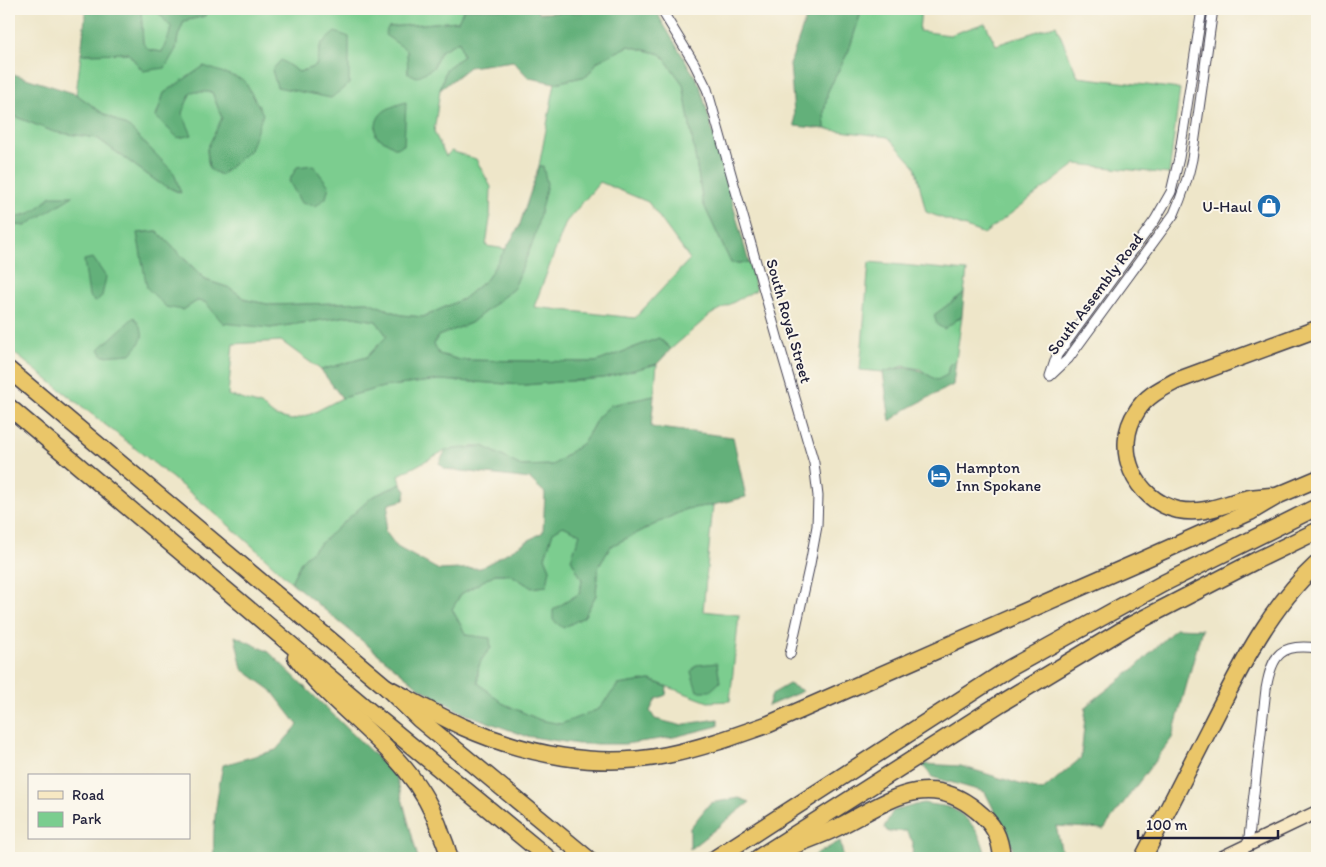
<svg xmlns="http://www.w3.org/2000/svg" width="1326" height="867" viewBox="0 0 1326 867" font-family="Itim,sans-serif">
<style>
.green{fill:#7bcd8f;stroke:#4e7865;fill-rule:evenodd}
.forest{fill:#64b07a;stroke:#43695a}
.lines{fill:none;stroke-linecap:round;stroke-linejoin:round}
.street-casing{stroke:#413f50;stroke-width:11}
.secondary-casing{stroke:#413f50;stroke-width:15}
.highway-casing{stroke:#413f50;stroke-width:19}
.street{stroke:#fff;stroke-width:9}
.secondary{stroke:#f7e8c3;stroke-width:12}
.highway{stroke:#eac669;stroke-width:16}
.labels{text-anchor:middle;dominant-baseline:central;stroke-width:4;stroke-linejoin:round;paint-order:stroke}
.poi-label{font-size:16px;fill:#22223b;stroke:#fbf7ec;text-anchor:end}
.street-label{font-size:16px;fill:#22223b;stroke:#fbf7ec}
</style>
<rect width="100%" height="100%" fill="#fbf7ec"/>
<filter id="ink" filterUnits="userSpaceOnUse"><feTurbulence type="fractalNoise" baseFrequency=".02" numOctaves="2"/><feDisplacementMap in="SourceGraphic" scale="10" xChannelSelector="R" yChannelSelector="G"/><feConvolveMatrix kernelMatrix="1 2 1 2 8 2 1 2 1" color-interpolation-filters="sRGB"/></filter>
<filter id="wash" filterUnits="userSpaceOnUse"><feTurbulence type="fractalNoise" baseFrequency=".0096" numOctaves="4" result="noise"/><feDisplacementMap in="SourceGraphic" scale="20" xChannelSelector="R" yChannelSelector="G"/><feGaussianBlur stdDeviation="1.12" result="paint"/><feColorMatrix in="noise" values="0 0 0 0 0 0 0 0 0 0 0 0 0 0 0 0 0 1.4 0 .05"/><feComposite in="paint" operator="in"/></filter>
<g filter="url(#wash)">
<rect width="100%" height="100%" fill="#eee6c9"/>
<g class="green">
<polygon points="141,9 155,9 172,28 163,52 149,50 143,44"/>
<path d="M207,9H464L458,21L389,27L407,50L408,73L433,68L441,51L459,41L463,56L446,69L440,90L434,132L446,156L451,151L476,159L491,187L490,219L486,246L506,249L487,279L463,299L423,317L401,315L368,302L272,305L247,300L230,288L206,280L157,231L137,233L183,310L197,301L205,302L270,328L348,316L376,321L387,336L367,357L321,370L281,341L233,344L228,395L261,405L275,416L292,420L311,414L342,398L383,387L439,380L525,385L603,378L657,364L654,396L611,405L598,417L584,442L553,465L521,466L483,446L446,450L399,475L401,484L372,497L302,560L291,582C203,497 104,425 9,349V224L26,226L51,196C38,208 28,220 9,214V108L14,116L54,132L97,138L159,183L180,193L174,173L130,129L101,112L76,94L81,54L128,53L143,71L176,49L178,36L184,21L205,16ZM321,44L331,98L281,61L299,72L316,66ZM205,66L250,150L209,169L207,150L222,118L212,92L191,91L182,113L156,117L164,93Z"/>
<polygon points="862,9 921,9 919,31 950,35 985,23 996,45 1056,25 1078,77 1180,89 1169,174 1076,164 984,234 926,212 915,166 888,137 825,129 824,113 828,91 849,50"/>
<path d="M629,46L661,54L683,84L703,203L731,263H749L756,290L710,315L671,349L659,338L596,362L460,360L439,354L434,344L438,336L471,323L514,288L534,239L543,167L539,166L555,83L587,76L598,61ZM600,182L648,202L690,259L635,318L534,307L566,222Z"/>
<polygon points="869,262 967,271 964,293 934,315 944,328 962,316 956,360 949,365 947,375 937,381 920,369 904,366 883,372 860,370"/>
<path d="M713,505L703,611L739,615L730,701L708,702L650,680L618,685L599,709L561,725L540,720L502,703L478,683C477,666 479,661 491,648L466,635L452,609L461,594L495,574H510L532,588L550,569L545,557L553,532L563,526L581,534L571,559L582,580L580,593L553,610L563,627L584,617L596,595L598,568L611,546L686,509Z"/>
</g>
<g class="forest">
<polygon points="86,9 141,9 143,43 149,50 162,52 172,28 155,9 207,9 205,16 184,21 178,36 176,49 165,68 143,71 128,53 81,54"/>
<polygon points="464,9 537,9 538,13 583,12 584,9 656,9 661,20 700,85 749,263 731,263 703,203 683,84 661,54 629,46 598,61 587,76 555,83 529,78 513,61 469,67 440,90 446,69 463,56 459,41 441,51 433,68 417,77 408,73 407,50 385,35 388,27 458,21"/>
<polygon points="809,9 862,9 849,50 828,91 824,113 825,129 795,126 790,64"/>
<polygon points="335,32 349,37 349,84 331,98 277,87 272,70 281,60 299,72 316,66 321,44"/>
<polygon points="204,66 244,80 263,114 250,150 221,175 209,169 207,149 222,118 212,92 191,92 182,113 192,135 178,138 156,117 164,93"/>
<polygon points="10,73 76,94 101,112 130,128 174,173 181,193 159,183 97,138 54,132 14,116 9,108"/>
<path d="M406,102L404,145L396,148L376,136C373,112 387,108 406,102Z"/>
<polygon points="313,165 329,186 326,198 316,206 301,203 289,181 297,167"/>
<polygon points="539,166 543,166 547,184 534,239 514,288 471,323 438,336 434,344 439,354 460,360 596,362 659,338 671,349 657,364 603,378 525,385 439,380 383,387 342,398 321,370 367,357 387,336 376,321 348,316 270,328 223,323 205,302 197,301 183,310 166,307 147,288 137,233 157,231 205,280 230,288 247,300 272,305 368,302 401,315 423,317 463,299 487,279 519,227"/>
<path d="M51,196H73L25,226L9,224V214C28,220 38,208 51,196Z"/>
<polygon points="93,258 106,277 102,296 95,302 89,296 84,260"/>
<polygon points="964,293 962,316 944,329 937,325 934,315"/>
<path d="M134,317C147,335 144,338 131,354L103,356L99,349Z"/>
<path d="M956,360L953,385L907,409L890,421L883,372C910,365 913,366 937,380L947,375L949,365Z"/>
<path d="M654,396L651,427L733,437L746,497L713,505L686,509L611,546L598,568L596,595L584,617L563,628L553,620V610L580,593L582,580L571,559L580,534L563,526L553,532L545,557L550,569L547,586L532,588L510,574H495L461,594L452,609L466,635L490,638L491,648C479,661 477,666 478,683L502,703L540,720L561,724L599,709L618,685L650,680L667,687L666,695L656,699L650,711L655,719L679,725L718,719V726L674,737L625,744H578L526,736L463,713L418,687L291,582L302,560L372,497L401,484L406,491L404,500L389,504L385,531L397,547L439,570L481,568L543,532L545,493L530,479L445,469L439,463L446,450L483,446L521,466L553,465L584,442L598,417L611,405Z"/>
<polygon points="1176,628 1202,629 1172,738 1104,829 1056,826 1063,858 1014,858 1012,846 985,792 932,777 922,764 961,766 1042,791 1081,758 1086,706 1136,667"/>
<path d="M235,636L269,652L396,776L418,858H214C212,827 217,796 223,765L276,750L298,725L271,690L242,669Z"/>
<polygon points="717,663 720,682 710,691 697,691 691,672 696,665"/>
<polygon points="789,684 803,691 768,706 772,694"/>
<polygon points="739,798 750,802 690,849 690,828 710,803"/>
<path d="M923,803C932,805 943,805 951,808C971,818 983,837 986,858H912L913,842L906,831L888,832L884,827L893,811Z"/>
<polygon points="840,841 843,855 842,858 810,858"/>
</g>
</g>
<g filter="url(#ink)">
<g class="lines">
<g class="street-casing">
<g id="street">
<polyline points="661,9 694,63 707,89 780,347 814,463 818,496 817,526 810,564 790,654"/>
<path d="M1202,9L1179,158L1171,192L1155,220L1057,355L1050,376L1068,359L1174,214C1182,196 1188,179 1192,159L1213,9"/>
<path d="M1248,846L1266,689C1272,654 1281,643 1317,648"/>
</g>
</g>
<g class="secondary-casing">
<polyline id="secondary" points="1221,858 1317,812"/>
</g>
<g class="highway-casing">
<g id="highway">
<polyline points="9,370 386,687 419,719 587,858"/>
<polyline points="9,407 373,714 548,858"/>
<path d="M1272,496C1263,497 1253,497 1245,499C1222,505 1203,515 1178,510C1134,500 1112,448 1137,411C1146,396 1161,389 1176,381L1317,329"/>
<path d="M296,657C343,720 415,753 441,833C444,841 448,849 449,858"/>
<path d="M386,687C411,700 437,715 463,727C526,755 599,769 667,755C702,748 735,736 769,724L1145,559L1250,512L1279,495L1317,479"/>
<path d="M786,849C801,842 817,837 832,830C881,807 924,767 976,810C994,824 1000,836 1002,858"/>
<polyline points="716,858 1010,668 1164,583 1317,507"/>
<polyline points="758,858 1001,703 1129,626 1257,560 1317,531"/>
<path d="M1143,858C1165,815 1187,772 1209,729C1239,670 1268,609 1317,564"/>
</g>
</g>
<use href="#street" class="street"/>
<use href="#secondary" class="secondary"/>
<use href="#highway" class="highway"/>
</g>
</g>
<defs>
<g id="shop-disc" transform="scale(1.25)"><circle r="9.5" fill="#1f6fb2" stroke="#fbf7ec"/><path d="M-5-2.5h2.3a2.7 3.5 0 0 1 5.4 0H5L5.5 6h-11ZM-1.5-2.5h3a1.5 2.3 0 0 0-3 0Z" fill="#fff"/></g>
<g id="hotel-disc" transform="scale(1.25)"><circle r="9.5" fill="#1f6fb2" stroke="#fbf7ec"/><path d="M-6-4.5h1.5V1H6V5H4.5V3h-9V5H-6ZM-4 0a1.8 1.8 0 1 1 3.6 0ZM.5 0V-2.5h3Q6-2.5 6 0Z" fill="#fff"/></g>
</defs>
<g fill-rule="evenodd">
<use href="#shop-disc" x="1269" y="206"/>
<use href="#hotel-disc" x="939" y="476"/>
</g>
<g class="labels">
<g class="poi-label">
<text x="1252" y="206">U-Haul</text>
<text x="956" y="467" text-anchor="start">Hampton<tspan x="956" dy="18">Inn Spokane</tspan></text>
</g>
<g class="street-label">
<text transform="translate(1095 294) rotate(-53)">South Assembly Road</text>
<text transform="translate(789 321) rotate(74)">South Royal Street</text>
</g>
</g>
<rect width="1326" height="867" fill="none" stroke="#fbf7ec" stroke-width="30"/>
<rect x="28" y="774" width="162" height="65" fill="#fbf7ec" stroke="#a4a2a5"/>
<rect x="38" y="791" width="25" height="8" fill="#f7e8c3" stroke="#a4a2a5"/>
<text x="72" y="800" font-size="15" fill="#22223b">Road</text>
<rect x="38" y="812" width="25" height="15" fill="#7bcd8f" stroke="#a4a2a5"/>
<text x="72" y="824" font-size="15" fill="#22223b">Park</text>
<path d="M1138 830v8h140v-8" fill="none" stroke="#22223b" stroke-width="2.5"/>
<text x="1146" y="830" font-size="15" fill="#22223b" stroke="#fbf7ec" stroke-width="4" paint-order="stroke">100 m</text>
</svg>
